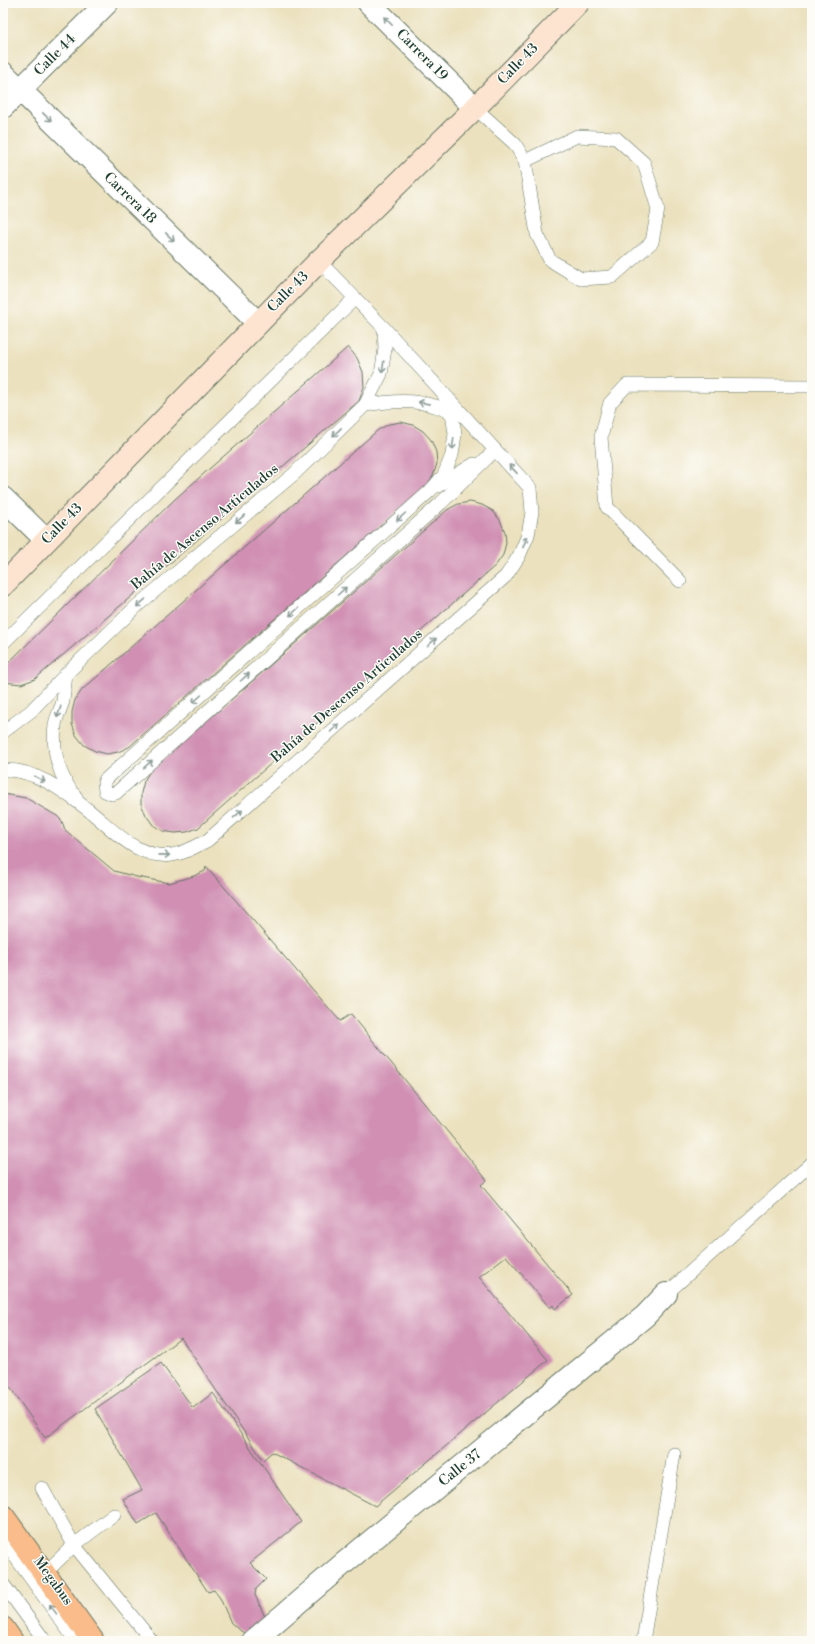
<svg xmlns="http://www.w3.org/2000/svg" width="815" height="1644" viewBox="0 0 815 1644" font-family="'Libre Bodoni',serif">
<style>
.building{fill:#d08fb3}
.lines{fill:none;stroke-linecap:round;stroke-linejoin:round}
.lane-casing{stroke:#667664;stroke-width:14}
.street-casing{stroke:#667664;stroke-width:24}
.secondary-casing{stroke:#667664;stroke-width:24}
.primary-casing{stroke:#667664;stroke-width:24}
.lane{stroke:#fff;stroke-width:13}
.street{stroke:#fff;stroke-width:22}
.secondary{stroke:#fde4d0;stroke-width:22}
.primary{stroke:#f9bc8a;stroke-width:22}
.oneway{stroke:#8f9e9a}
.labels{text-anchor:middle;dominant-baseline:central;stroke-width:3;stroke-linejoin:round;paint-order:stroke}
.street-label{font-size:14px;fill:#1f3d34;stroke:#fdfcf7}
</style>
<rect width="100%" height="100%" fill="#fdfcf7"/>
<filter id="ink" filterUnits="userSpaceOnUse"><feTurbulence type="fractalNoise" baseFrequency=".025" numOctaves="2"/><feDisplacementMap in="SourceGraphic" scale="8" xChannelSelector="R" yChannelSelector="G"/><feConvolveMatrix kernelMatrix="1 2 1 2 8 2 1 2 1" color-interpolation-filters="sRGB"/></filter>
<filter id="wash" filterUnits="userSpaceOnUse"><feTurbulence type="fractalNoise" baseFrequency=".012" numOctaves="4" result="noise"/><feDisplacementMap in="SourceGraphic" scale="16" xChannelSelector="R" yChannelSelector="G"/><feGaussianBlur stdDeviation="0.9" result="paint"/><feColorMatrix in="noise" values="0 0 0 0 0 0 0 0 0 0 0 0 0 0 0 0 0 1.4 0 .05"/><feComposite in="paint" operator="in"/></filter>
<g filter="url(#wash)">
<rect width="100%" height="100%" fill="#ebe1be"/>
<g id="blocks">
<g class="building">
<polygon points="348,347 357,358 363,372 364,387 359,401 35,679 21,684 3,682 3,668 175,499"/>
<polygon points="401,422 413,425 423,431 431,440 436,452 437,464 433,476 426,486 129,747 118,752 107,754 95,751 84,745 76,735 72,724 72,712 75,700 82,690 378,430 389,424"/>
<polygon points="470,502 482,505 493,511 500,520 505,532 506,543 503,555 496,565 198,828 187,832 175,833 163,831 153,825 146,815 141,804 141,793 144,781 150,771 447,510 458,504"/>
<polygon points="3,794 26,798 57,816 62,821 65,830 114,871 137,877 169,883 194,876 205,871 206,866 340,1021 351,1014 487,1180 481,1185 573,1295 555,1309 553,1305 550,1308 506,1256 479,1277 548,1360 375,1506 272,1452 263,1460 181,1338 45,1438 9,1386 3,1390"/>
<polygon points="161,1363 193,1408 213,1393 301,1522 250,1563 266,1579 256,1589 255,1595 265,1617 244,1633 238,1629 231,1623 220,1598 214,1590 208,1592 156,1513 138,1524 123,1499 142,1490 95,1409"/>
</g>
</g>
</g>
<g filter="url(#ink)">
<use href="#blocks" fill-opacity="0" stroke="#667664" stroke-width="1"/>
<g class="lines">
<g class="lane-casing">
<g id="lane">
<polyline points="475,108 515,144 525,161 537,234 550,260 581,279 612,277 652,242 658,209 644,163 616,138 577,136 525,161"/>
<polyline points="443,393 452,413 455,434 452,455 444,475 430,491 105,780 104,783 105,791 112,794 116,793 441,503 495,450"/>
<path d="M365,405C396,400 427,398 455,415"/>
<polyline points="438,486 474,464"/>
<polyline points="680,581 607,507 601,437 610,403 627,385 812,386"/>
<polyline points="3,643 355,298"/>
<path d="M66,674C65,683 64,692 63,701C61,709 56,717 55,725C52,751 59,778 76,797"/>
<polyline points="3,732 31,711 66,674 138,605 294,474 365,405 381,374 385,349 384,328"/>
<path d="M3,770C33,768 64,791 87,809C112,828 137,860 172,855C185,853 197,846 208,840L506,576L519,556L528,535L532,512L530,488L384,328L319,261"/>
<polyline points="666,1294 812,1163"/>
<polyline points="42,1488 74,1545 152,1641"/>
<polyline points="3,1540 76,1641"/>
<polyline points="44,1574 74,1545 114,1515"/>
<polyline points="3,1584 45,1641"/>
<polyline points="643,1641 674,1454"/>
</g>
</g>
<g class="street-casing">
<g id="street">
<polyline points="369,3 475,108"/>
<polyline points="3,73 258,323"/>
<polyline points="3,107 107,3"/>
<polyline points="3,498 46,540"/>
<polyline points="253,1641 343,1564 645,1316 666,1294"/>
</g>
</g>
<g class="secondary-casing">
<polyline id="secondary" points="3,585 319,261 475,108 578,3"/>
</g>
<g class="primary-casing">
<g id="primary">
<polyline points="3,1516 93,1641"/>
<polyline points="3,1628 12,1641"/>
</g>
</g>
<use href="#lane" class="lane"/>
<use href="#street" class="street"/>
<use href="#secondary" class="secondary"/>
<use href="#primary" class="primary"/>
</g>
<defs><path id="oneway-shaft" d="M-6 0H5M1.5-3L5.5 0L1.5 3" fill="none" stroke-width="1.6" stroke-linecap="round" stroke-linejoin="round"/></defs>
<g class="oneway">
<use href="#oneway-shaft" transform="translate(388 21) rotate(-135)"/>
<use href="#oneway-shaft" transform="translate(47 117) rotate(44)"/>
<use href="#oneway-shaft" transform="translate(170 237) rotate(44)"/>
<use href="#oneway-shaft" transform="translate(383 367) rotate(98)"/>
<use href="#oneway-shaft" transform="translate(424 403) rotate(-169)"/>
<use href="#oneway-shaft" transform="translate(337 432) rotate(136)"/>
<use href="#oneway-shaft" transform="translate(453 444) rotate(98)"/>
<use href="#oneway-shaft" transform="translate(513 469) rotate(-133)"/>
<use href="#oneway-shaft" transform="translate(401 517) rotate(138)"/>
<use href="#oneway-shaft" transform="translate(240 519) rotate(140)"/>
<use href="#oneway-shaft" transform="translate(525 542) rotate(-69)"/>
<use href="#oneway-shaft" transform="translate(342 591) rotate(-42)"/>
<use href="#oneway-shaft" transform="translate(141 603) rotate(139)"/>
<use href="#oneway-shaft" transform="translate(294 612) rotate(138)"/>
<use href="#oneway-shaft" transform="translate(432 642) rotate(-42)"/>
<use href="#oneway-shaft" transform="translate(245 677) rotate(-42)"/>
<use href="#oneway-shaft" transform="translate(197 699) rotate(138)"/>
<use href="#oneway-shaft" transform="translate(59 712) rotate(108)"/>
<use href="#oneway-shaft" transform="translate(335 728) rotate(-41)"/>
<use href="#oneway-shaft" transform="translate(148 764) rotate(-42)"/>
<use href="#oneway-shaft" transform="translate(40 779) rotate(29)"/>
<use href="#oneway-shaft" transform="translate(238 814) rotate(-41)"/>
<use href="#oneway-shaft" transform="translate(164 855) rotate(1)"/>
<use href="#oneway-shaft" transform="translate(53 1609) rotate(-126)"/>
</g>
</g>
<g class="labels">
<g class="street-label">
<text transform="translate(55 55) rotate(-45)">Calle 44</text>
<text transform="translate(422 55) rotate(45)">Carrera 19</text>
<text transform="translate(518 64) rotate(-46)">Calle 43</text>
<text transform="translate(130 198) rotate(44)">Carrera 18</text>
<text transform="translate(288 292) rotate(-45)">Calle 43</text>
<text transform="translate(62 524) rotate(-46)">Calle 43</text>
<text transform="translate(205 527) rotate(-40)">Bahía de Ascenso Articulados</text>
<text transform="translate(347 696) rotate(-41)">Bahía de Descenso Articulados</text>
<text transform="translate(460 1468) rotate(-39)">Calle 37</text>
<text transform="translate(53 1581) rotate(54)">Megabus</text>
</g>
</g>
<rect width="815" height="1644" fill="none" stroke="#fdfcf7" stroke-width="16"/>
</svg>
